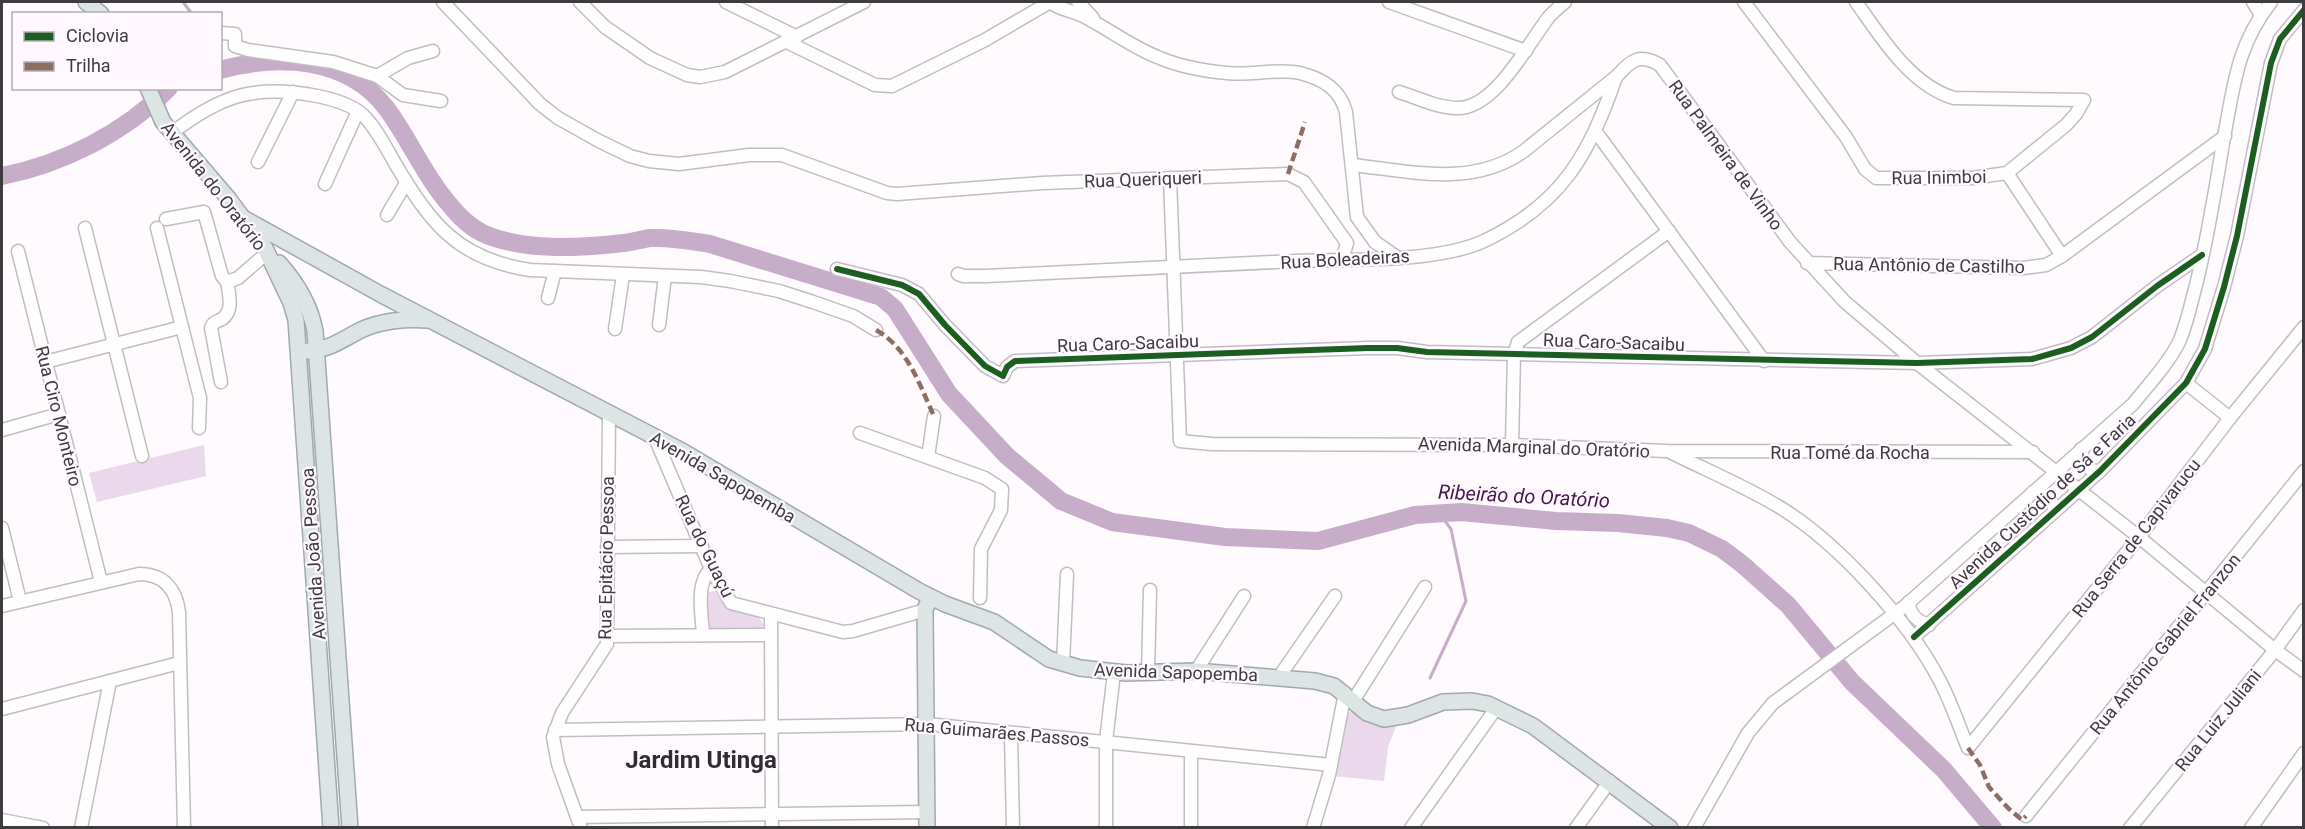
<svg xmlns="http://www.w3.org/2000/svg" width="2305" height="829" viewBox="0 0 2305 829" font-family="Roboto,sans-serif">
<style>
.green{fill:#ebd8ec}
.lines{fill:none;stroke-linecap:round;stroke-linejoin:round}
.stream{stroke:#c8adca;stroke-width:3}
.river{stroke:#c8adca;stroke-width:18}
.minor-casing{stroke:#c0bec0;stroke-width:15}
.major-casing{stroke:#9faaa9;stroke-width:18}
.minor{stroke:#fffeff;stroke-width:12}
.major{stroke:#dde5e4;stroke-width:15}
.quiet{stroke:#8d6e63;stroke-width:4.5;stroke-dasharray:9 4.5;stroke-linecap:butt}
.cycleway-casing{stroke:#fff9ff;stroke-width:10}
.cycleway{stroke:#1b5e20;stroke-width:6}
.labels{text-anchor:middle;dominant-baseline:central;stroke-width:4.5;stroke-linejoin:round;paint-order:stroke}
.street-label{font-size:18px;fill:#3e3c3f;stroke:#fff9ff}
.water-label{font-size:20px;font-style:italic;fill:#47194c;stroke:#fff9ff}
.district-label{font-size:24px;font-weight:bold;fill:#302c30;stroke:#fff9ff}
</style>
<rect width="100%" height="100%" fill="#fefafe"/>
<g class="green">
<polygon points="204,445 206,476 97,502 89,473"/>
<path d="M714,591L727,606L758,616L764,625L759,630L710,629C705,620 704,600 709,592Z"/>
<polygon points="1350,712 1397,724 1388,747 1384,781 1333,776 1345,715"/>
</g>
<g class="lines">
<g class="stream">
<polyline points="183,2 192,14"/>
<polyline points="1430,678 1466,601 1451,529 1438,512"/>
</g>
<g class="river">
<path d="M220,70C279,54 348,57 387,109C407,136 421,168 441,194C454,211 468,228 489,236C530,251 581,248 624,243C633,242 642,239 651,238C671,237 691,241 710,244L881,297L895,309L949,394L1007,456L1061,501L1112,522L1225,537L1318,541L1415,515L1461,512L1556,521L1618,523L1667,528L1689,533L1722,549L1742,564L1788,605L1852,682L1944,770L1993,828"/>
<path d="M2,176C63,164 124,133 169,88"/>
</g>
<g class="minor-casing">
<g id="minor">
<polyline points="443,2 540,104 558,118 599,141 630,156 649,161 679,164 749,155 782,155 887,193 897,194 1042,183 1288,174 1304,182 1347,243 1342,260"/>
<polyline points="580,2 605,27 650,58 687,75 700,77 725,72 864,2"/>
<polyline points="726,2 797,37"/>
<path d="M1050,2C1058,9 1073,11 1083,16C1109,29 1133,48 1160,58C1181,67 1205,71 1227,73C1251,76 1277,68 1300,73C1323,79 1340,89 1346,112L1357,217L1375,242L1395,256"/>
<polyline points="1078,2 1093,18"/>
<polyline points="1389,2 1526,51"/>
<path d="M1744,2L1846,137L1865,169L1876,178H1972L2007,173L2066,125L2076,114L2084,100L1954,98C1910,85 1881,37 1856,2"/>
<polyline points="2253,2 2261,15"/>
<polyline points="220,33 235,34 235,46 248,50 333,62 377,76 403,95 441,101"/>
<polyline points="787,42 875,85 892,86 985,40 1050,2"/>
<polyline points="377,76 408,58 433,51"/>
<path d="M1399,92C1418,98 1438,108 1458,108C1495,108 1528,44 1548,18C1553,12 1559,7 1565,2"/>
<polyline points="1596,132 1764,361"/>
<path d="M172,133C221,95 255,84 317,96C332,99 351,104 363,115C377,129 386,148 396,165C431,224 458,259 530,270L701,277L730,281L779,291L813,302L853,316L876,330"/>
<polyline points="258,162 293,92"/>
<path d="M1352,165C1411,171 1472,188 1524,151L1617,76C1631,60 1640,53 1660,65L1790,242L1845,302L1917,363L2139,537L2275,650L2304,671"/>
<polyline points="2007,173 2062,256"/>
<polyline points="1170,178 1180,441 1212,444 1512,445 1667,451 2033,452"/>
<polyline points="325,184 358,111"/>
<polyline points="387,215 406,183"/>
<polyline points="166,219 204,212 222,276 227,282 238,278 267,253"/>
<polyline points="85,228 142,456"/>
<polyline points="157,228 200,398 199,428"/>
<polyline points="18,251 101,582"/>
<polyline points="1807,263 2023,268 2046,265 2062,256 2225,136"/>
<polyline points="837,269 902,285 919,294 945,325 985,366 1003,376 1007,367 1015,361 1368,348 1397,348 1427,352 1917,363 2032,359 2071,348 2092,337 2157,286 2202,255"/>
<path d="M958,274L963,276H986C1089,271 1192,266 1295,261C1348,259 1437,263 1484,241C1562,204 1589,155 1616,77"/>
<polyline points="548,298 555,271"/>
<polyline points="659,325 665,276"/>
<polyline points="615,329 623,275"/>
<polyline points="45,362 182,327"/>
<path d="M221,382L211,328C213,322 216,322 222,319C234,311 229,294 227,282"/>
<polyline points="2186,383 2230,418"/>
<polyline points="2,430 59,414"/>
<polyline points="860,433 985,478 1002,489 1001,510 981,549 980,598"/>
<polyline points="655,438 711,569 731,603 843,632 853,631 925,610"/>
<polyline points="1512,445 1514,355 1518,342 1669,231"/>
<path d="M2081,449C2083,463 2085,471 2100,471"/>
<path d="M1672,453C1708,471 1747,487 1781,508C1839,544 1908,620 1940,681C1951,702 1959,726 1968,748L2139,537L2230,418L2304,327"/>
<polyline points="928,457 934,416"/>
<path d="M2033,492C2044,495 2053,498 2055,511"/>
<polyline points="2,528 20,601"/>
<polyline points="607,547 702,546"/>
<path d="M1909,602C1909,614 1918,622 1929,625"/>
<path d="M2,606L139,574C163,574 176,588 179,612L184,828"/>
<polyline points="771,614 772,828"/>
<path d="M703,635C702,615 695,583 711,569"/>
<polyline points="606,636 771,635"/>
<polyline points="1914,637 2100,471 2186,383 2205,349 2224,287 2237,236 2271,63 2280,39 2304,10"/>
<polyline points="1063,663 1067,574"/>
<polyline points="1196,671 1244,596"/>
<polyline points="1148,672 1150,590"/>
<polyline points="1279,677 1335,596"/>
<polyline points="1353,701 1425,587"/>
<polyline points="2,709 179,663"/>
<polyline points="555,730 927,724 1331,765"/>
<polyline points="1011,734 1013,828"/>
<polyline points="1191,752 1191,828"/>
<polyline points="2026,816 2304,471"/>
<polyline points="577,817 927,812"/>
<polyline points="2,820 43,828"/>
<polyline points="81,828 110,681"/>
<polyline points="581,828 558,764 553,737 562,713 607,644 609,413"/>
<polyline points="1106,828 1106,741 1114,673"/>
<polyline points="1313,828 1329,775 1345,693"/>
<polyline points="1411,828 1497,707"/>
<polyline points="1576,828 1610,781"/>
<path d="M1694,828L1748,733L1773,703L1905,606L2133,404C2149,384 2168,364 2179,342C2187,324 2191,303 2196,285C2208,237 2216,186 2224,137C2234,85 2237,45 2271,2"/>
<polyline points="2130,828 2275,650 2304,610"/>
<polyline points="2251,828 2304,753"/>
</g>
</g>
<g class="major-casing">
<g id="major">
<polyline points="86,2 101,14"/>
<polyline points="148,88 163,122 228,198 265,248 291,303 296,320 331,828"/>
<polyline points="245,219 382,295 682,451 919,591 945,604 994,622 1049,659 1080,668 1126,673 1196,671 1315,681 1334,686 1367,713 1384,719 1408,715 1443,702 1472,701 1488,704 1533,726 1670,828"/>
<path d="M279,263C297,283 310,304 315,331L350,828"/>
<path d="M308,351C331,349 341,340 361,330C380,321 406,318 427,320"/>
<polyline points="927,828 925,610 930,597"/>
</g>
</g>
<use href="#minor" class="minor"/>
<use href="#major" class="major"/>
<g class="quiet">
<polyline points="1288,174 1305,122"/>
<path d="M876,330C908,348 919,384 934,416"/>
<polyline points="1968,748 1980,765 1989,787 2008,808 2022,820 2026,816"/>
</g>
<g class="cycleway-casing">
<g id="cycleway">
<polyline points="837,269 902,285 919,294 945,325 985,366 1003,376 1007,367 1015,361 1368,348 1397,348 1427,352 1917,363 2032,359 2071,348 2092,337 2157,286 2202,255"/>
<polyline points="1914,637 2100,471 2186,383 2205,349 2224,287 2237,236 2271,63 2280,39 2304,10"/>
</g>
</g>
<use href="#cycleway" class="cycleway"/>
</g>
<g class="labels">
<g class="street-label">
<text transform="translate(1726 155) rotate(54)">Rua Palmeira de Vinho</text>
<text transform="translate(1939 177) rotate(-1)">Rua Inimboi</text>
<text transform="translate(1143 179) rotate(-2)">Rua Queriqueri</text>
<text transform="translate(214 186) rotate(52)">Avenida do Oratório</text>
<text transform="translate(1345 259) rotate(-3)">Rua Boleadeiras</text>
<text transform="translate(1929 265) rotate(1)">Rua Antônio de Castilho</text>
<text transform="translate(1614 342) rotate(2)">Rua Caro-Sacaibu</text>
<text transform="translate(1128 343) rotate(-2)">Rua Caro-Sacaibu</text>
<text transform="translate(59 416) rotate(76)">Rua Ciro Monteiro</text>
<text transform="translate(1534 447) rotate(2)">Avenida Marginal do Oratório</text>
<text x="1850" y="452">Rua Tomé da Rocha</text>
<text transform="translate(723 477) rotate(30)">Avenida Sapopemba</text>
<text transform="translate(2042 501) rotate(-43)">Avenida Custódio de Sá e Faria</text>
<text transform="translate(2136 538) rotate(-52)">Rua Serra de Capivarucu</text>
<text transform="translate(705 546) rotate(64)">Rua do Guaçú</text>
<text transform="translate(313 554) rotate(-94)">Avenida João Pessoa</text>
<text transform="translate(606 558) rotate(-89)">Rua Epitácio Pessoa</text>
<text transform="translate(2165 644) rotate(-51)">Rua Antônio Gabriel Franzon</text>
<text transform="translate(1176 672) rotate(2)">Avenida Sapopemba</text>
<text transform="translate(2218 720) rotate(-51)">Rua Luiz Juliani</text>
<text transform="translate(997 732) rotate(5)">Rua Guimarães Passos</text>
</g>
<g class="water-label">
<text transform="translate(1524 496) rotate(3)">Ribeirão do Oratório</text>
</g>
<g class="district-label">
<text x="701" y="760">Jardim Utinga</text>
</g>
</g>
<rect width="2305" height="829" fill="none" stroke="#3e3c3f" stroke-width="6"/>
<rect x="12" y="12" width="210" height="78" fill="#fff9ff" stroke="#b2adb2" stroke-width="1.5"/>
<rect x="24" y="32" width="30" height="9" fill="#1b5e20" stroke="#b2adb2" stroke-width="1.5"/>
<text x="66" y="42" font-size="18" fill="#3e3c3f">Ciclovia</text>
<rect x="24" y="62" width="30" height="9" fill="#8d6e63" stroke="#b2adb2" stroke-width="1.5"/>
<text x="66" y="72" font-size="18" fill="#3e3c3f">Trilha</text>
</svg>
